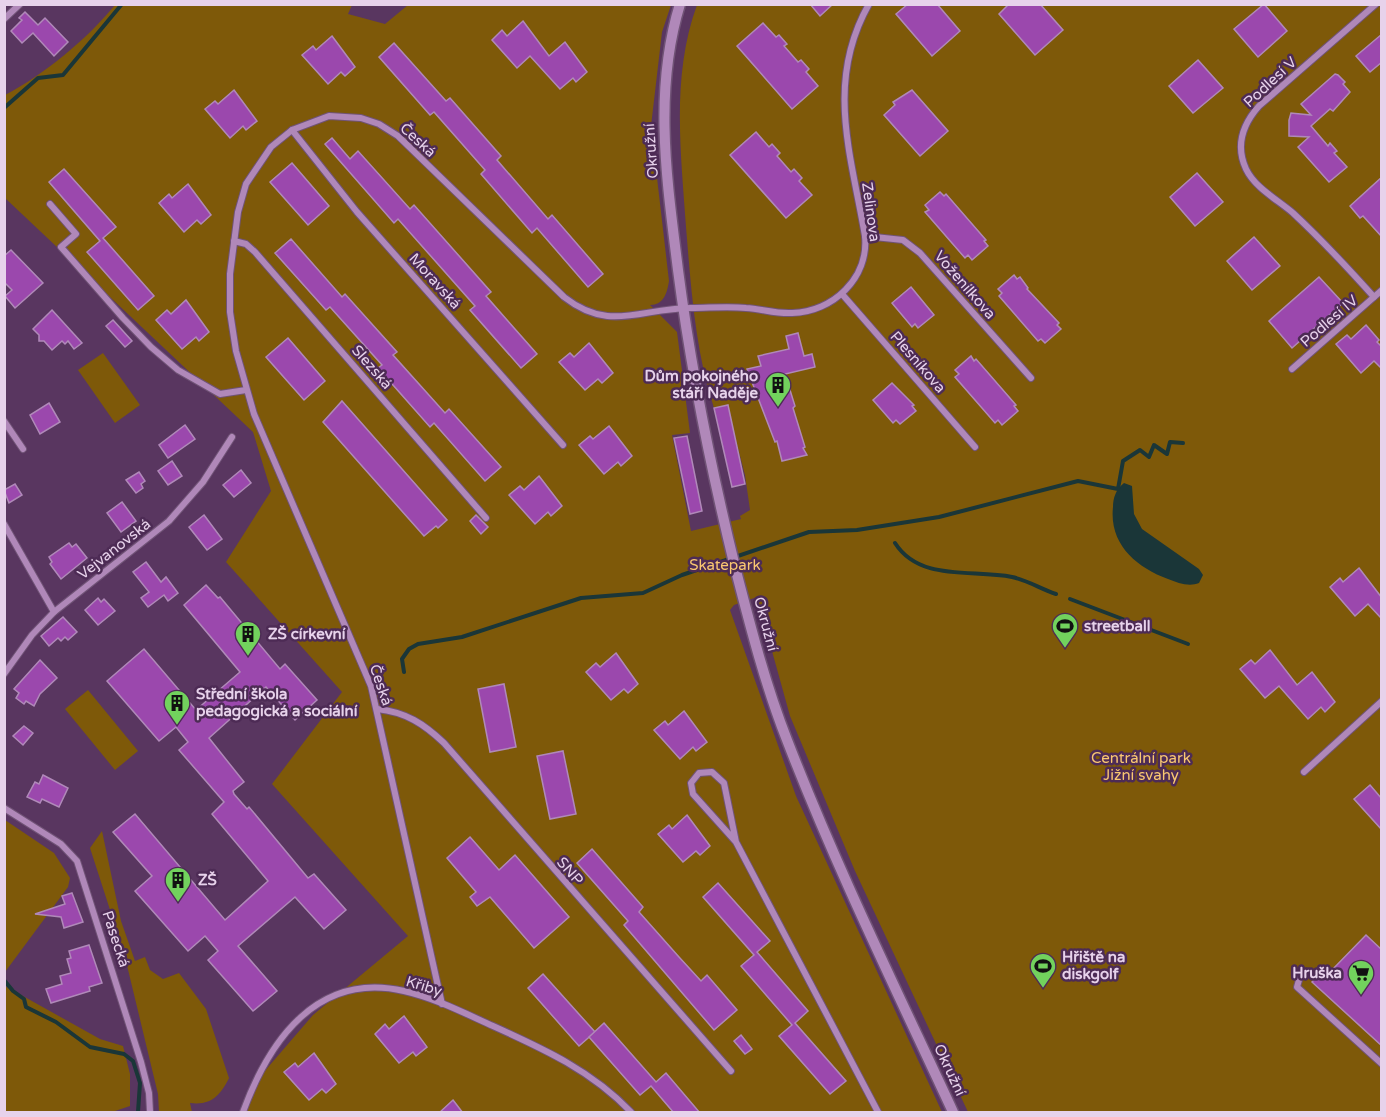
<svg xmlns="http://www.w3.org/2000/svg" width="1386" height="1117" viewBox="0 0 1386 1117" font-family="'Varela Round',sans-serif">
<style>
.green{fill:#7e5909}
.water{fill:#1a3638}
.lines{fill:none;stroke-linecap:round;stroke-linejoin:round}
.stream{stroke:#1a3638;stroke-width:4}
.building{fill:#9b48ad;stroke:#b089b9;stroke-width:1.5}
.minor-casing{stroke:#705376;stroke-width:8}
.tertiary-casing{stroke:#705376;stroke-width:13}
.minor{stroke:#b088b9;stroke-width:6}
.tertiary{stroke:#b088b9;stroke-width:10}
.labels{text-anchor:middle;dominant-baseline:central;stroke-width:5;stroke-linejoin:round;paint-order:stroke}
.street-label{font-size:15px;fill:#e7d2eb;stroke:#4d2b55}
.poi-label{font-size:15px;font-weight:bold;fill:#e7d2eb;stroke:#4d2b55;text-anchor:start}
.park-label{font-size:15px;fill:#fac871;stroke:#4d2b55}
</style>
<rect width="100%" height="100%" fill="#593660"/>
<g class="green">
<path d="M115,5H352L348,14L385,24L408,5H671L662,32L651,126L669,281C667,293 664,305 650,305L677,332L690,433L672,435L691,531L741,519L740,516L750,510L745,475L727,406L714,408C695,350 691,287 686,227C681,153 671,76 697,5H1381V1112H968L855,871L790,716L757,597L734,605L730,610L796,796L942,1112H244L251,1087L313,1015L408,936L272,784L342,692L226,562L271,491L253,432L5,198V95C45,74 86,40 115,5Z"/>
<polygon points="103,353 140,405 115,423 78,370"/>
<polygon points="88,690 138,751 115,770 65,709"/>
<polygon points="5,820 54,853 70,878 68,887 5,972"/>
<path d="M102,831L121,921L135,961L145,957L150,970L163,979L179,973L206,1009L229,1078C221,1094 212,1106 190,1103L192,1112H159L158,1094L124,953L90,848Z"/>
<polygon points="5,986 100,1039 123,1046 130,1074 130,1106 112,1112 5,1112"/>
</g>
<path class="water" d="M1124,483L1132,486L1134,514L1142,529L1199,569L1203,575L1199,583C1189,587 1178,583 1168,579C1136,567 1109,544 1113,507C1113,498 1116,489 1124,483Z"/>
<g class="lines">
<g class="stream">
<polyline points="4,108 38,78 63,75 122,4"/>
<path d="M895,543C920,582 972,569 1012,577C1027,580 1041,589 1056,594"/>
<polyline points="1070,599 1188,644"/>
<polyline points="404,672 402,659 409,649 418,644 462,637 581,598 643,593 682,575 809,532 857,530 939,517 1078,481 1118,489 1123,461 1140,450 1149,457 1154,445 1167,454 1170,442 1183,443"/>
<polyline points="4,980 13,991 24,999 26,1007 56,1022 90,1047 124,1054 133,1061 140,1083 138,1112"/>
</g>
</g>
<g class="building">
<polygon points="810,4 833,4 820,16"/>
<polygon points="908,4 937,4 960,31 932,56 896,14"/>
<polygon points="1009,4 1040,4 1063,30 1035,55 999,14"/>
<polygon points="1264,4 1287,31 1258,57 1234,29"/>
<polygon points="25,12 38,25 45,18 68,42 54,56 33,33 22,43 11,31 22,20 19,18"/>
<polygon points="523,21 549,56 565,42 587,72 576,82 573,78 560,89 530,56 517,68 492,40 502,30 507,36"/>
<polygon points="763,23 776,37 779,35 787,44 784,46 798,62 801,60 809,69 806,72 818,86 792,109 737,46"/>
<polygon points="1382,34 1382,62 1370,72 1356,56"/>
<polygon points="332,36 355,67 345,76 341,72 328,84 302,55 313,46 316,50"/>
<polygon points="394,43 446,101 450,98 501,156 497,160 548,219 552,215 603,274 588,287 537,228 532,233 481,174 485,170 434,112 430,115 379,57"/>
<polygon points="1198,60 1223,88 1193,113 1169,86"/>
<polygon points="1335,74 1338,75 1345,82 1343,84 1350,92 1333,111 1330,109 1311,126 1328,146 1330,143 1337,151 1334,153 1347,167 1329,182 1298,147 1309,137 1289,136 1289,120 1291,113 1311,115 1301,104"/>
<polygon points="234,90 257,121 246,130 243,126 230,138 205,109 215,101 218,104"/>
<polygon points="912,90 948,131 920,156 884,115 895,105 893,102"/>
<polygon points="756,132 769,147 772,144 780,153 777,156 791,172 794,169 802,178 799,181 812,195 786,218 730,155"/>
<polygon points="332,138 350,159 358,151 410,209 414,205 491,292 486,296 537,354 521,368 470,310 475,306 398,219 394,223 325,144"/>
<polygon points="292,163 329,206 308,225 270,182"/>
<polygon points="64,169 116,227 103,238 154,296 138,310 87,252 100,241 49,182"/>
<polygon points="1197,173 1223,202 1195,226 1170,197"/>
<polygon points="1382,177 1382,237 1363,216 1360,218 1350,206"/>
<polygon points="188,184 211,215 201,224 197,220 184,232 159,203 169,194 172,198"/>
<polygon points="940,192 944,196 946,194 986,240 984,241 988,246 972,260 968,255 965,258 925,212 929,210 925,205"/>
<polygon points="1254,237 1280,266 1252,290 1227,261"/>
<polygon points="291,239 342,297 345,294 397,352 393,355 445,413 449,409 501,467 485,481 434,423 430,427 378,368 382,365 330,307 326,310 275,253"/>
<polygon points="11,250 43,283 15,308 5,296 12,290 4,282 4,256"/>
<polygon points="1014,275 1017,279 1020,277 1028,288 1027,289 1059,323 1057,325 1061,329 1045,343 1041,339 1038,341 999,296 1002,293 998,289"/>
<polygon points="1319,277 1343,303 1292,348 1269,321"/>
<polygon points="911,287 934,315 918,328 915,324 912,327 892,303"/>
<polygon points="186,300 209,332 199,341 196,337 182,349 156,320 167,310 171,314"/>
<polygon points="52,310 82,343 74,349 68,341 65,344 62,341 52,350 44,341 39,341 39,335 33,329"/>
<polygon points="113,320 132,341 125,347 106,326"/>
<polygon points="1366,325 1379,340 1377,342 1382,347 1382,369 1374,361 1361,373 1336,344 1347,335 1351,339"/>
<polygon points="798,333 804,356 812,354 815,367 785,374 795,406 793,408 805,447 803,448 807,455 782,461 777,441 775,442 747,369 761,366 758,356 789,349 786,336"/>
<polygon points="288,338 325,381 304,400 266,357"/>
<polygon points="589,343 613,373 602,383 598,379 585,390 559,362 570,353 574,357"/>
<polygon points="971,356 974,361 976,359 1016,405 1014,406 1018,411 1002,425 998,420 995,423 955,377 959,374 955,370"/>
<polygon points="892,383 914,405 912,406 916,411 900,424 896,420 893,423 873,400"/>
<polygon points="342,401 447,520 438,528 436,526 424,536 323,422"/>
<polygon points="49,403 60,422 40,434 30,415"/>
<polygon points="728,405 745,484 732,487 714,408"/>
<polygon points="185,425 195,439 168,458 159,445"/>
<polygon points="609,426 632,456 621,466 618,462 604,474 579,445 590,436 593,439"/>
<polygon points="687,436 702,511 690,514 674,438"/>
<polygon points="172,461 182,476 168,485 158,471"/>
<polygon points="241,470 251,483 234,497 223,485"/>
<polygon points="139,472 145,481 141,484 143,488 136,493 126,480"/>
<polygon points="539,476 562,506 551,516 548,512 535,524 509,495 520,486 524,490"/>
<polygon points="15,484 22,495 9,503 4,490"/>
<polygon points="122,502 136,521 121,532 107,513"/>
<polygon points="204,515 222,539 207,550 189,527"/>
<polygon points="476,515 488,527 481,534 470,521"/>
<polygon points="69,543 72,547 76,544 87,558 61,579 50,564 52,562 49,557"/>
<polygon points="146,562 161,582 166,577 178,593 168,601 164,595 148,607 141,598 149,592 133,572"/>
<polygon points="1359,568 1382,598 1382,619 1368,604 1355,616 1330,587 1340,578 1343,582"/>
<polygon points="206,585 218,598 220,597 280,669 285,664 317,700 295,720 266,687 209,738 244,782 233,791 234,794 247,809 249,807 308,878 314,874 346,910 324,929 295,897 238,946 277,991 253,1011 208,960 218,951 205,936 188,951 135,891 152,876 113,832 135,814 225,920 268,881 212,814 224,802 179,750 188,742 176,727 159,741 107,681 144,649 196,710 240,672 184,605"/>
<polygon points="98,598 101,602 104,599 115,611 98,625 85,610"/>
<polygon points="63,617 77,632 68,640 65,637 61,641 58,638 49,646 41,636"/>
<polygon points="1270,650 1297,685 1312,672 1335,702 1325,712 1321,707 1308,719 1279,686 1265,698 1240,669 1251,660 1255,664"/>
<polygon points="616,653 638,684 628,693 624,689 611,700 586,672 596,663 600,667"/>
<polygon points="40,660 57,678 40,694 34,706 26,701 24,704 16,698 19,693 14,689"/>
<polygon points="504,684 516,747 490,752 478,689"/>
<polygon points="684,711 707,742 696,751 693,747 680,759 654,730 665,721 668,725"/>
<polygon points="24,726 33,733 23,745 13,736"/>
<polygon points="563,751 576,814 550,819 537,756"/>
<polygon points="43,775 68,788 59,807 42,799 40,803 27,797 35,782 39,784"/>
<polygon points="1370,785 1382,799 1382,830 1354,799"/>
<polygon points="687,815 710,846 700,855 696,851 683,862 658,834 669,825 672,829"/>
<polygon points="470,837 499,870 515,855 569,917 534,948 490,897 477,906 470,897 476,892 447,858"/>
<polygon points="592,849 643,907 639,912 679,957 701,981 707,975 737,1010 714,1030 624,925 628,921 577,863"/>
<polygon points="718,883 770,941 757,952 808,1011 795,1023 846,1081 830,1094 779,1036 792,1025 741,966 754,955 703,897"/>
<polygon points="72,893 83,922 64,928 61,917 35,914 65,904 62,896"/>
<polygon points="1366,935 1382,950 1382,1046 1312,982 1326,967 1331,971"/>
<polygon points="89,945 102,983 89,987 90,991 51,1003 46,989 62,984 60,976 71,973 67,959 71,958 69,951"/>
<polygon points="543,974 595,1032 579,1046 528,988"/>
<polygon points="404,1016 427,1047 416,1056 413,1052 399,1063 375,1034 385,1024 389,1029"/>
<polygon points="604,1023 656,1082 666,1073 700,1113 674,1113 651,1086 640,1095 589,1037"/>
<polygon points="741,1035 752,1049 745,1054 734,1041"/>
<polygon points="314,1053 336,1084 326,1093 322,1089 309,1100 284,1072 295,1063 298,1067"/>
<polygon points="453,1100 463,1113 439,1113"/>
</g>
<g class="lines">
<g class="minor-casing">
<g id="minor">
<polyline points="4,19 20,4"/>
<polyline points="292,130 357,212 563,445"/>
<polyline points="50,204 76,234 61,247 123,318 151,347 178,370 220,394 246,390"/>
<polyline points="865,236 903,240 920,253 1031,378"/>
<polyline points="234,241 246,244 255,252 486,518"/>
<polyline points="842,294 975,447"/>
<path d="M1374,297C1348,268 1322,240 1293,213C1278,200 1255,188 1246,169C1235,145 1243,124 1259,106L1376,4"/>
<polyline points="1292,369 1382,290"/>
<polyline points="4,421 23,449"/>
<polyline points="4,524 54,612"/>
<polyline points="4,674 32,635 54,612 169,521 203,482 232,437"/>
<path d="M377,709C406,712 424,724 444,743L731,1071"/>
<polyline points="1304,772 1382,701"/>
<polyline points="4,808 61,844 77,861 141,1062 149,1093 150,1112"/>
<polyline points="736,842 724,783 712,772 699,773 691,783 693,794 736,842 878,1112"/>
<polyline points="1301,973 1297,987 1382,1064"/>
<path d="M442,1004L371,686L254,414L236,351L230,312V274L238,212L246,184L271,147L292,130L329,116L361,118L379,124L398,136L564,297C610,333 640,308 691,308C709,308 728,306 746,308C762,309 776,314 792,313C833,312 869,278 865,236C851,154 825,82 869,4"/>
<path d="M243,1112C269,1041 317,971 404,991C435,998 464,1013 493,1026C544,1049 592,1071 631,1112"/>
</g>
</g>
<g class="tertiary-casing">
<path id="tertiary" d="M680,4C653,92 667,181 678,270C691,370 711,469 735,567C750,625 765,684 787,740C836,867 896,989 953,1112"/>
</g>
<use href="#minor" class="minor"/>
<use href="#tertiary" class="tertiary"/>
</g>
<defs>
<g id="building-pin" transform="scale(1.35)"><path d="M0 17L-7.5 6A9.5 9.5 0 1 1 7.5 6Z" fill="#72d25d" stroke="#4d2b55"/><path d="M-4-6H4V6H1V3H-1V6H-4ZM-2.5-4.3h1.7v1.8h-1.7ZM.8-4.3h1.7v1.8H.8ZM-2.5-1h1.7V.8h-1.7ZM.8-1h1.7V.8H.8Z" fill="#111"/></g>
<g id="stadium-pin" transform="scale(1.35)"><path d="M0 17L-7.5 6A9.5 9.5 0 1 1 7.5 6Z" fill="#72d25d" stroke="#4d2b55"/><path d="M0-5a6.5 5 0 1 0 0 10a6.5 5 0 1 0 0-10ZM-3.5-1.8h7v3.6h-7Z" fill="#111"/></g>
<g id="supermarket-pin" transform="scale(1.35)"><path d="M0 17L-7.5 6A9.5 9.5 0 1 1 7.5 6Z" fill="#72d25d" stroke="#4d2b55"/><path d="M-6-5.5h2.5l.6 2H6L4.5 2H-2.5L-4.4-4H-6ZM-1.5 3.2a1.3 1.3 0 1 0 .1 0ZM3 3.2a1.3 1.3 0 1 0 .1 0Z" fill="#111"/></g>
</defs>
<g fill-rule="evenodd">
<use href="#building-pin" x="778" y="385"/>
<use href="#stadium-pin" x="1065" y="626"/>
<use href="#building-pin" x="248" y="634"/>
<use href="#building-pin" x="177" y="703"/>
<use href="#building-pin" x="178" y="880"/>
<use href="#stadium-pin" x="1043" y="966"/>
<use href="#supermarket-pin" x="1361" y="973"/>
</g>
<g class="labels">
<g class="street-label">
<text transform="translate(1270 82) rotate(-43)">Podlesí V</text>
<text transform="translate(418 140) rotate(43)">Česká</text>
<text transform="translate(651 151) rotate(-94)">Okružní</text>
<text transform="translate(871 212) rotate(82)">Zelinova</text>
<text transform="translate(435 281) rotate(48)">Moravská</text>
<text transform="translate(965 285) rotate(49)">Voženílkova</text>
<text transform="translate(1329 321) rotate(-41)">Podlesí IV</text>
<text transform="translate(918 362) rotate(49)">Plesníkova</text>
<text transform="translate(372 367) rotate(49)">Slezská</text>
<text transform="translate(114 549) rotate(-38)">Vejvanovská</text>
<text transform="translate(766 624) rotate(75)">Okružní</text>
<text transform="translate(381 685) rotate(71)">Česká</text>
<text transform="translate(570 871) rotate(49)">SNP</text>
<text transform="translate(116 939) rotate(72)">Pasecká</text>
<text transform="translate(424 986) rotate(17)">Křiby</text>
<text transform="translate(950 1070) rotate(65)">Okružní</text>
</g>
<g class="poi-label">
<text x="758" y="376" text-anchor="end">Dům pokojného<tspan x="758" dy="17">stáří Naděje</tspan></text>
<text x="1084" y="626">streetball</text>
<text x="268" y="634">ZŠ církevní</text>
<text x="196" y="694">Střední škola<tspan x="196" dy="17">pedagogická a sociální</tspan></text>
<text x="198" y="880">ZŠ</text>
<text x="1062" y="957">Hřiště na<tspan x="1062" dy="17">diskgolf</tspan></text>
<text x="1342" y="973" text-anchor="end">Hruška</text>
</g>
<g class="park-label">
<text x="725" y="565">Skatepark</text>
<text x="1141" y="758">Centrální park<tspan x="1141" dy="17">Jižní svahy</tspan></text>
</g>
</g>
<rect width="1386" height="1117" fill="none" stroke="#e7d2eb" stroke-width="12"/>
</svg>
